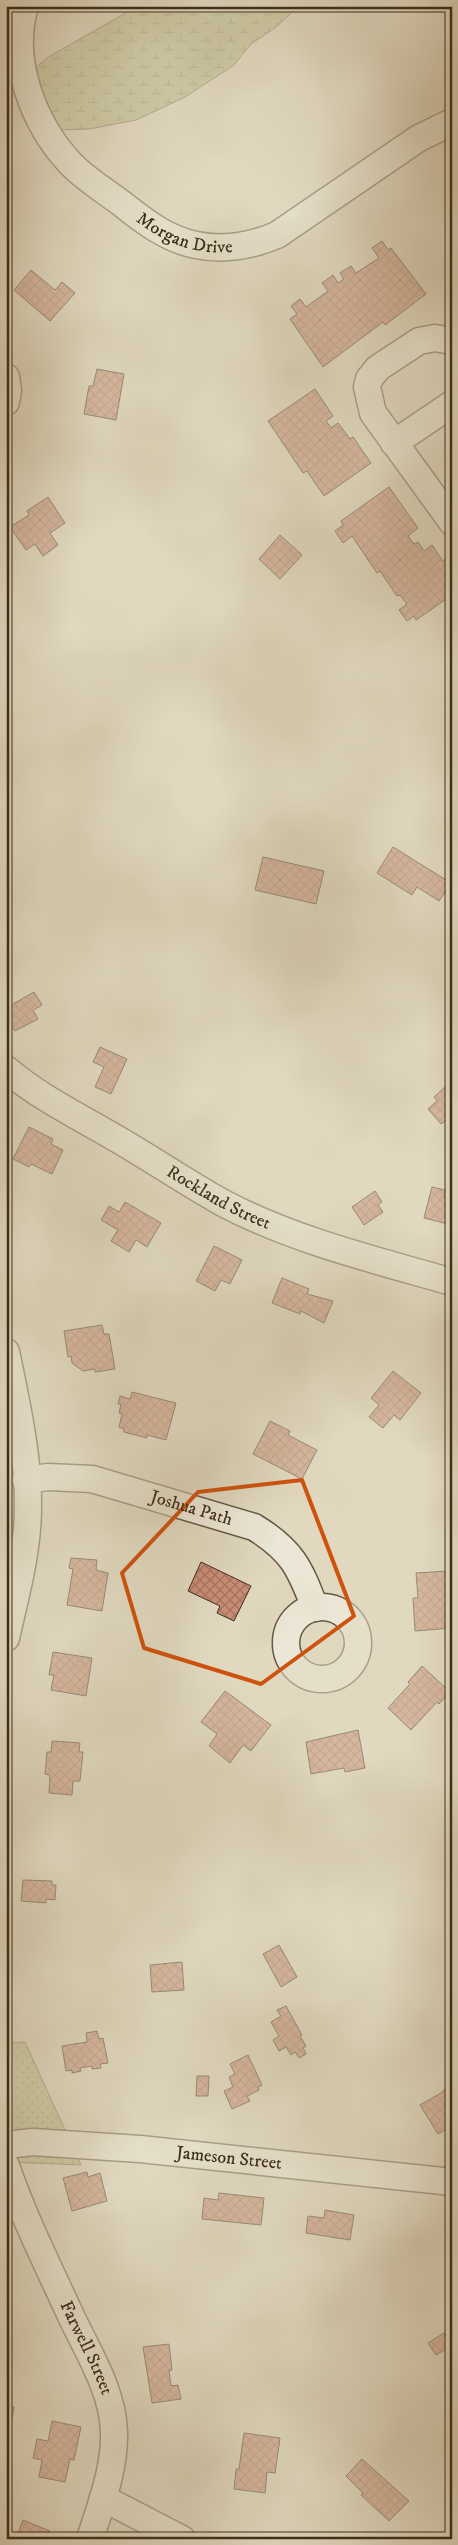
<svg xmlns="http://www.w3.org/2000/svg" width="458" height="2545" viewBox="0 0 458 2545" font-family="'IM FELL DW Pica',serif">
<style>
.wetland{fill:url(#wetland-marsh);stroke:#7c7554}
.park{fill:url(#park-dots);stroke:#7c7554}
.building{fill:url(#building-cross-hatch);stroke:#3d2e1b}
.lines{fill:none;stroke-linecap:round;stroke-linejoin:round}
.minor-casing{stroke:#665844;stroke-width:29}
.minor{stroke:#ebe6d5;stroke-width:26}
.marked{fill:none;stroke:#ce530e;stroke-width:4;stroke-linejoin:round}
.labels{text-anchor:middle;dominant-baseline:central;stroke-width:4.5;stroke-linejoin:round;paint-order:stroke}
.street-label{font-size:18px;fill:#3d2e1b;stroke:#ebe6d5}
</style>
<defs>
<pattern id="wetland-marsh" width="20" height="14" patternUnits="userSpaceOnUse" patternTransform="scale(1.25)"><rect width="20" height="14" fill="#bbbc8c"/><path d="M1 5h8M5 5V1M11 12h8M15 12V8" fill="none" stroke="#999972"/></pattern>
<pattern id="park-dots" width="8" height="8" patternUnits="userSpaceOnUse" patternTransform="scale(1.25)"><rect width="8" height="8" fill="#bbbc8c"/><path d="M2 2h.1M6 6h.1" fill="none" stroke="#999972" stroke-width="1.8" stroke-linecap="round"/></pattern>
<pattern id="building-cross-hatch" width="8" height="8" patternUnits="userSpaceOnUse" patternTransform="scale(1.25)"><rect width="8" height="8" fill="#ca8c76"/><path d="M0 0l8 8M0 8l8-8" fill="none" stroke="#a57360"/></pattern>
</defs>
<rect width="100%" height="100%" fill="#e0d8bf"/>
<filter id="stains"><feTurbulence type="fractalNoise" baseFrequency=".004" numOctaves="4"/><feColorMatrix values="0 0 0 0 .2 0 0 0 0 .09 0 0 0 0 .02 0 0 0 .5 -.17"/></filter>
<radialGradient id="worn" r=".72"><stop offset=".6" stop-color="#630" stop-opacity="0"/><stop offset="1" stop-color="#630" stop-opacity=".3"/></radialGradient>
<polygon class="wetland" points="138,6 299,6 276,27 251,44 234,65 185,97 136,120 89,129 58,130 25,77 48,57"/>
<polygon class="park" points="25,2042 81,2165 6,2162 6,2043"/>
<g class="building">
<polygon points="382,241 388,250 391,248 426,294 385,325 383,322 323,367 290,319 297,314 291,306 300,299 306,307 328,291 322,283 333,275 338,283 344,279 340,273 351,266 356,273 379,258 372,248"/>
<polygon points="31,270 55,290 62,282 75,293 50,321 14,290"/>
<polygon points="97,369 124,374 116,420 84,414 89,386 93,386"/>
<polygon points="315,389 333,416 326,421 331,428 338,423 350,439 353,437 371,463 324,496 307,471 303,473 268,421"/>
<polygon points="389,487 418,528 408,536 414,544 418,542 424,551 432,545 443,561 447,558 452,565 452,595 416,620 414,616 407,621 399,610 407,604 400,595 397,596 380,571 377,573 352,536 343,543 335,531 343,525 341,521"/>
<polygon points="48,497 65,523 50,533 58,545 43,556 35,544 26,550 10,527 29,515 27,511"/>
<polygon points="280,535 302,555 280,579 259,559"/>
<polygon points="393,847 451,883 439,901 417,887 412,895 377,873"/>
<polygon points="263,857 324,871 316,904 255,890"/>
<polygon points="34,992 42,1005 33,1010 38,1019 15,1031 6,1016 6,1008"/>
<polygon points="100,1047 127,1059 111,1094 95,1087 104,1067 93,1062"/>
<polygon points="446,1086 452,1091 452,1116 441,1124 428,1109 437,1101 434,1097"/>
<polygon points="29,1127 53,1139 51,1144 63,1150 52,1174 31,1164 29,1167 13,1159"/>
<polygon points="432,1187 445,1190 444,1197 452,1199 452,1225 424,1218"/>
<polygon points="375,1191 382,1202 378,1205 383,1212 364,1225 352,1207"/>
<polygon points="125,1202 161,1223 147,1247 136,1240 129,1252 111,1241 118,1230 101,1220 109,1206 119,1212"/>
<polygon points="214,1246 242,1260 230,1284 221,1280 215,1291 196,1281"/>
<polygon points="282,1278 309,1289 307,1294 333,1301 324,1323 301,1311 300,1314 272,1303"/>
<polygon points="102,1325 104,1334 109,1334 115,1369 95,1372 95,1369 83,1371 72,1363 71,1356 68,1357 64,1331"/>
<polygon points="393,1371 421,1393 400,1420 394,1415 383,1428 369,1417 379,1405 371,1398"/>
<polygon points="132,1392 176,1403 166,1440 147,1435 147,1438 124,1432 124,1429 119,1427 122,1414 119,1413 121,1404 118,1404 120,1396 130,1399"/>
<polygon points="270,1421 290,1431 288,1435 317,1450 302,1479 253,1454"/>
<polygon points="71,1558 97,1560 96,1570 108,1573 102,1611 67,1605 73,1569 69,1568"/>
<polygon points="201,1562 251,1586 234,1621 217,1613 220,1606 188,1591"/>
<polygon points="448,1571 452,1628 415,1631 413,1598 418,1598 416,1573"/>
<polygon points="53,1652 92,1658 86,1696 51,1690 54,1675 49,1675"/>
<polygon points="422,1666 450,1692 439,1704 437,1702 411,1730 388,1708 410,1684 408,1682"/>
<polygon points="225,1691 271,1725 251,1751 243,1745 230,1763 209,1746 217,1734 201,1722"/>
<polygon points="358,1730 365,1768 345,1772 344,1768 311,1774 306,1742"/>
<polygon points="52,1741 80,1743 79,1752 83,1752 80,1781 73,1781 72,1795 49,1793 50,1775 45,1774 47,1752 51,1752"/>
<polygon points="23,1880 52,1881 52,1885 56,1885 55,1900 46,1899 46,1903 21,1901"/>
<polygon points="279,1945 297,1977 281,1987 263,1954"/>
<polygon points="182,1962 184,1990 152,1992 150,1965"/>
<polygon points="286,2006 302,2035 300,2036 306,2046 303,2048 306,2054 299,2058 295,2052 291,2055 286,2047 279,2051 273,2040 279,2036 271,2022 281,2016 277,2010"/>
<polygon points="97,2031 99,2039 103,2038 108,2063 100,2064 101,2068 92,2069 92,2066 80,2068 81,2071 72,2073 72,2070 66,2071 62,2046 87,2042 86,2033"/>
<polygon points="248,2055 262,2085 258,2087 259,2090 247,2096 250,2101 232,2109 224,2091 233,2087 229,2077 235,2074 230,2064"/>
<polygon points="197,2076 209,2076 208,2096 196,2096"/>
<polygon points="452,2082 452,2126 438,2134 420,2105 441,2093"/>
<polygon points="87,2172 88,2177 100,2173 107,2201 72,2211 63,2178"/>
<polygon points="219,2193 264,2198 261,2225 202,2219 204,2198 218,2200"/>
<polygon points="325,2210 354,2215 350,2240 306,2233 308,2216 324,2218"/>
<polygon points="444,2333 451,2346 436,2355 428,2343"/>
<polygon points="169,2344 172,2370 169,2371 171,2386 178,2385 181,2399 152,2403 143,2347"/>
<polygon points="6,2406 14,2407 12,2420 6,2420"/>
<polygon points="52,2421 81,2427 74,2460 70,2459 65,2482 39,2477 42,2460 33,2458 37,2439 48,2441"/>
<polygon points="244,2433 280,2438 275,2473 267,2472 265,2493 234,2489 236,2469 239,2469"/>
<polygon points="362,2459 409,2501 389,2521 361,2495 363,2493 346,2476"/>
<polygon points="23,2520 50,2531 46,2539 19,2539 17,2536"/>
</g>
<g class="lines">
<g class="minor-casing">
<g id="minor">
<path id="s1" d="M25,6C9,60 33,123 70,163C85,179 104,190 121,203C144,221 166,239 196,245C225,251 251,246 277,235L419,138L452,122"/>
<polyline points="452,341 435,338 419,341 378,368 369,379 367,387 373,413 452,522"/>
<polyline points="6,377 8,391 6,402"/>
<polyline points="394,443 452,404"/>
<path id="s2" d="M6,1069C39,1097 76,1115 112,1136C149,1157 185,1182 223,1203C293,1240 375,1260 452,1282"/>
<path d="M6,1352C18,1409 32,1471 27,1529C24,1566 14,1602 6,1638"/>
<path id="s3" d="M26,1480L48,1477L92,1479L254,1527C292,1550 300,1568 315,1608"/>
<circle cx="322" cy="1643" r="36"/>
<path id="s4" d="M6,2145L33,2142L140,2149L452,2182"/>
<path id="s5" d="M6,2166C24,2218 48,2266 71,2316C88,2352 113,2391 114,2432C115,2469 101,2504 90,2539"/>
<polyline points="103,2498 182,2539"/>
</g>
</g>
<use href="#minor" class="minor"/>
</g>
<path d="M0 0H458V2545H0ZM302,1480L354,1616L261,1684L144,1648L122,1573L198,1492Z" fill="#e0d8bf" fill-opacity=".55" fill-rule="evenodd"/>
<path class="marked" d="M302,1480L354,1616L261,1684L144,1648L122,1573L198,1492Z"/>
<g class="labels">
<g class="street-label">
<text stroke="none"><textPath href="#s1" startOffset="308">Morgan Drive</textPath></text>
<text stroke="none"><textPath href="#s2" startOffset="249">Rockland Street</textPath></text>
<text stroke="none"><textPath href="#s3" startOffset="170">Joshua Path</textPath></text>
<text stroke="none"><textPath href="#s4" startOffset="224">Jameson Street</textPath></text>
<text stroke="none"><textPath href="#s5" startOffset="199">Farwell Street</textPath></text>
</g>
</g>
<rect width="458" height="2545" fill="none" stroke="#e0d8bf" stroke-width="25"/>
<rect x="8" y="8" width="443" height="2530" fill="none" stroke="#3d2e1b" stroke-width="2.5"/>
<rect x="12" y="12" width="433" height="2520" fill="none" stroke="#3d2e1b"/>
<rect width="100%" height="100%" filter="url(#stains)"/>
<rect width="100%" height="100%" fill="url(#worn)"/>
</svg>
